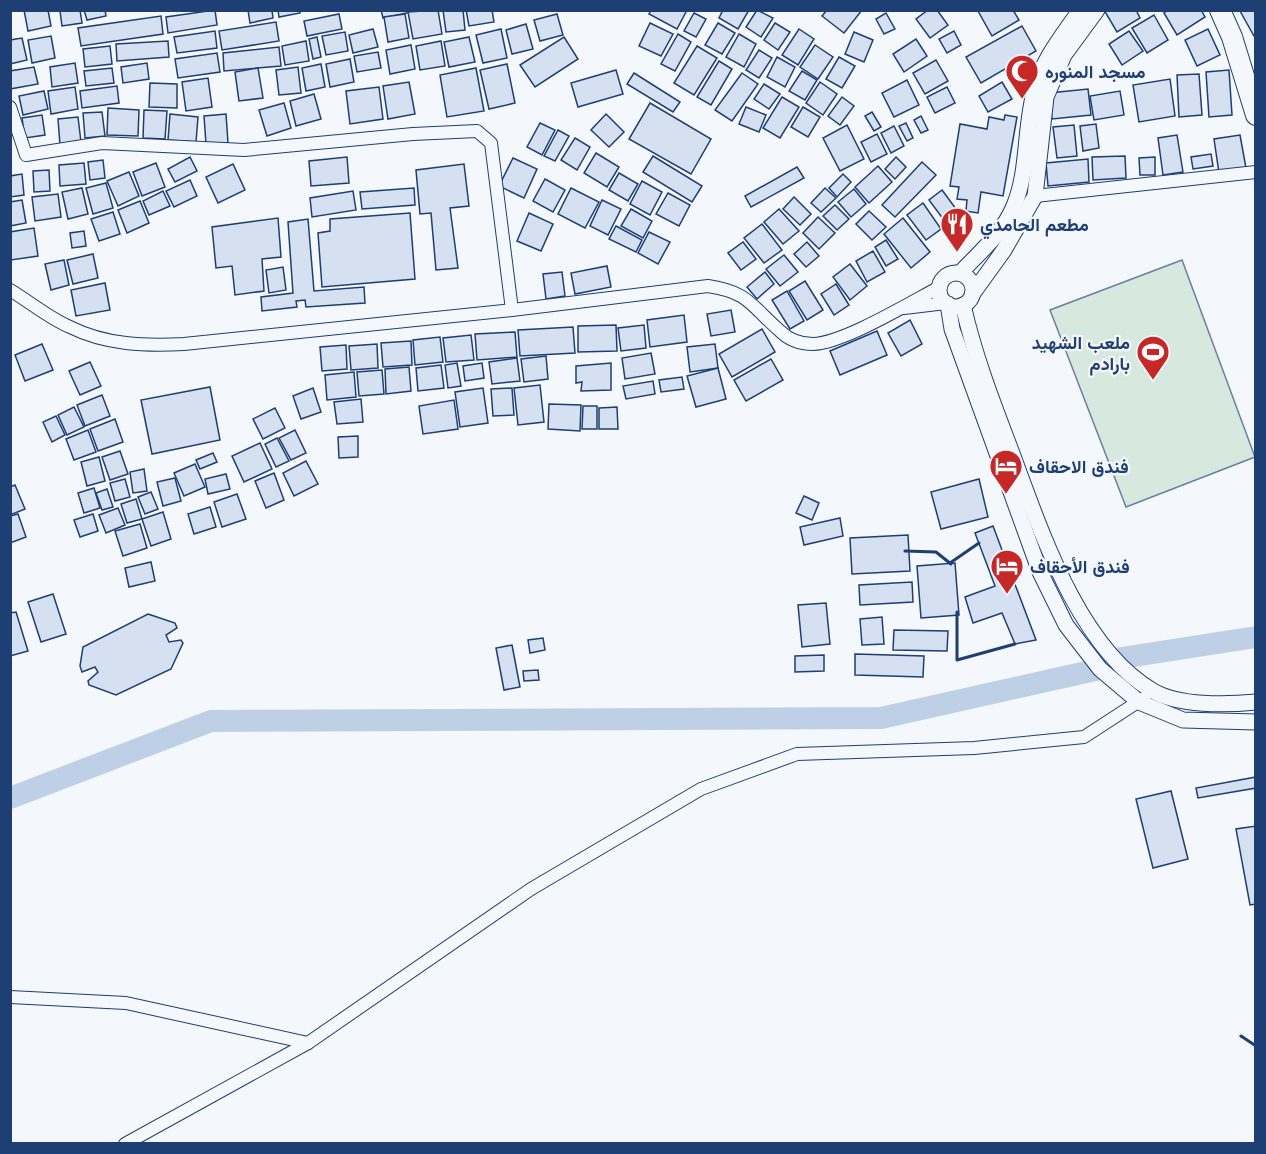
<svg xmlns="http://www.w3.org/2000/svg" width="1266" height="1154" viewBox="0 0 1266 1154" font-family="'Work Sans',Vazirmatn,sans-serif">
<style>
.green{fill:#d7e8df;stroke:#687fa3;stroke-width:1.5}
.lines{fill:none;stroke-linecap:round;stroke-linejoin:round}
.river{stroke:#bed0e5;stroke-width:22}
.building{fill:#d5e0f0;stroke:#1d3f73;stroke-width:1.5}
.minor-casing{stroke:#1d3f73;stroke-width:14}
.tertiary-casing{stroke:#1d3f73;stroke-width:17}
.trunk-casing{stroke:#1d3f73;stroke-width:22}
.minor{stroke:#f4f7fb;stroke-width:12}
.tertiary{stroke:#f4f7fb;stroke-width:15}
.trunk{stroke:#f4f7fb;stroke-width:20}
.wall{stroke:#1d3f73;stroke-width:3}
.labels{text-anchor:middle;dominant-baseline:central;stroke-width:4.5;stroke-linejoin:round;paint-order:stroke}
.poi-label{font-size:18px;font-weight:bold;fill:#1d3f73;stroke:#f4f7fb;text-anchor:start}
</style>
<rect width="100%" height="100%" fill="#f4f7fb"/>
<polygon class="green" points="1182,260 1255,457 1126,507 1050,310"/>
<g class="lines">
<polyline class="river" points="10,798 211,721 881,718 1100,669 1115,659 1256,637"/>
</g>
<g class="building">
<polygon points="24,10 48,10 51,26 28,31"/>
<polygon points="80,10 82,23 62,26 60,11"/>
<polygon points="84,10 105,10 106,16 87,20"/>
<polygon points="215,10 217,25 168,33 166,17"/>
<polygon points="248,10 272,10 273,18 250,23"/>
<polygon points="278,10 299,10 300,13 279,17"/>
<polygon points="381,10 407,10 407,13 383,18"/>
<polygon points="438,10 442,34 413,39 408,12"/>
<polygon points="443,10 463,10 465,30 446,32"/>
<polygon points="466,10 492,10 494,22 469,26"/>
<polygon points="651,10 687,10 677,29 649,14"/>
<polygon points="723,10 749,10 738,29 719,18"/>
<polygon points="757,10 773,18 761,37 746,27"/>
<polygon points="827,10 862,10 844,33 822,16"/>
<polygon points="928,10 937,10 948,25 930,38 916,19"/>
<polygon points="1013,10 1019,20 992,36 978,11"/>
<polygon points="1104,10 1136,10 1140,18 1117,32"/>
<polygon points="1168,10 1201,10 1205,17 1177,35 1164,13"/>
<polygon points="1256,10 1256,36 1254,36 1240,11"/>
<polygon points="694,13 706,19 696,37 684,31"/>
<polygon points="886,13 895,29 884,34 876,19"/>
<polygon points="339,14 342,29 307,36 304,21"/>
<polygon points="405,14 409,38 388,42 384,17"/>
<polygon points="557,14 563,35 540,41 534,20"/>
<polygon points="1154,15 1168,40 1147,53 1132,28"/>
<polygon points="161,16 163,34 81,46 78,28"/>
<polygon points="276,22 279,41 222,50 219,31"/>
<polygon points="650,23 673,34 661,56 639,46"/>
<polygon points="718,23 735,33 722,54 705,45"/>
<polygon points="775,23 790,32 778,50 764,40"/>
<polygon points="526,24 533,49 512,54 506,30"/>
<polygon points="1022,26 1036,51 981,83 966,57"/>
<polygon points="373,29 378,47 353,53 349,35"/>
<polygon points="501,29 507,58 483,63 476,35"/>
<polygon points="799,29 814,39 798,65 782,55"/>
<polygon points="1208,29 1220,55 1197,66 1185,40"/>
<polygon points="215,31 217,48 177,53 174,37"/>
<polygon points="954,31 961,45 947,53 939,39"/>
<polygon points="1129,31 1143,51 1122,65 1109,44"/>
<polygon points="345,32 348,51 326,55 322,36"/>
<polygon points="854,32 873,40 864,62 845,54"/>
<polygon points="678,34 691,42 675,71 661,64"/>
<polygon points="739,34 756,44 744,67 726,57"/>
<polygon points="51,36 55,58 32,63 28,40"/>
<polygon points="317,37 321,57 313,59 309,39"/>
<polygon points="469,37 475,62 449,67 444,42"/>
<polygon points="564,37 578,59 535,87 520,65"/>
<polygon points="22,38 27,60 10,64 10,40"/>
<polygon points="916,39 927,56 904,72 893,54"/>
<polygon points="168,41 169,57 117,61 116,44"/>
<polygon points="306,41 309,61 285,65 282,46"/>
<polygon points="441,41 445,66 420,70 416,46"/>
<polygon points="411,45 415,69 390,74 386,50"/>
<polygon points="815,45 833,57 818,79 800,67"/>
<polygon points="110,46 112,64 85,67 83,49"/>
<polygon points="697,46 717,58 694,95 674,83"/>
<polygon points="279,47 281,66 224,71 223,53"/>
<polygon points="759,50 772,58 759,78 746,70"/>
<polygon points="378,52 381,68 357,72 354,56"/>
<polygon points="217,53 220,72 178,78 175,59"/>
<polygon points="777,57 795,67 785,87 767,77"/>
<polygon points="839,57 855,66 842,88 826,79"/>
<polygon points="350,59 354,82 330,87 326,64"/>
<polygon points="936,60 948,81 925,94 913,73"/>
<polygon points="719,61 732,69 711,105 697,97"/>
<polygon points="75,63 78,83 52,87 50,67"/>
<polygon points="147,63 149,79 123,83 121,67"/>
<polygon points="321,64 325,87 306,91 302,68"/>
<polygon points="507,64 515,103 489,109 480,70"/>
<polygon points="34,67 38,84 10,89 10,71"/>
<polygon points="298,67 301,93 279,95 276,70"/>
<polygon points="112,68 114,83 86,86 84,71"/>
<polygon points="258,68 263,98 239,101 235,72"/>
<polygon points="476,68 484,111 447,117 440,75"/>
<polygon points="616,70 623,94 578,107 571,83"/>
<polygon points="1229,70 1232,115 1209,117 1206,72"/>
<polygon points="802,71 817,80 805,100 789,91"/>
<polygon points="634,73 680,102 673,112 627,84"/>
<polygon points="742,73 758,84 732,121 715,110"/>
<polygon points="1199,74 1202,115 1179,117 1177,75"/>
<polygon points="208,78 212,107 186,111 182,82"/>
<polygon points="1170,79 1175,116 1139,122 1133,85"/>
<polygon points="907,80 919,105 894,117 882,93"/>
<polygon points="409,82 415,114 388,119 383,86"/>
<polygon points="820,82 837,94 823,115 806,103"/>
<polygon points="1002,82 1012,99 988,112 979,96"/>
<polygon points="150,83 177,84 177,108 149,107"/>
<polygon points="764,84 780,94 769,109 754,99"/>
<polygon points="117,86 119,103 82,108 80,91"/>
<polygon points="75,87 78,109 51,114 48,91"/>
<polygon points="379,87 383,119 350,124 346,91"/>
<polygon points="947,87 955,103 935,113 927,97"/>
<polygon points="1088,89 1091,115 1052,119 1049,93"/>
<polygon points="44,91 48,109 23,115 19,96"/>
<polygon points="1120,91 1124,115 1094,120 1090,96"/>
<polygon points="314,94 321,119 296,126 290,101"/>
<polygon points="782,97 799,107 780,138 763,128"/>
<polygon points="842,97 854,106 840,125 828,116"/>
<polygon points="284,103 291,128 267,136 259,110"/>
<polygon points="650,103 711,139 691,174 629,139"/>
<polygon points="746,107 766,115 759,132 739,124"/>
<polygon points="803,107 820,117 808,137 791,127"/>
<polygon points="108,108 139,110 138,136 107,135"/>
<polygon points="144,110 167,111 165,139 143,138"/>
<polygon points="102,112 105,136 85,138 83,113"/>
<polygon points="872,112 881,127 874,131 865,116"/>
<polygon points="170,114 198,117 196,142 168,140"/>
<polygon points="226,114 228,143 206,144 204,116"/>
<polygon points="606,114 624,132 609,147 591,130"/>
<polygon points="42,115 45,135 25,138 22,118"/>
<polygon points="1005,115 1017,117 1003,196 981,192 978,213 966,211 967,200 957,199 959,187 950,186 960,124 987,129 989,117 1004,120"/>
<polygon points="921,116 928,130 921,133 914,120"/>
<polygon points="78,117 81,142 60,145 58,119"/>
<polygon points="540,123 555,130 542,155 527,147"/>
<polygon points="906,123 913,138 907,141 899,126"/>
<polygon points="1096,124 1099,148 1083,151 1080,126"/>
<polygon points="847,125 864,159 840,171 823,138"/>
<polygon points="1074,125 1077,156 1057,158 1053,127"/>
<polygon points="894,126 904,146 891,153 881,133"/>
<polygon points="558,130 569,136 555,161 544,156"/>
<polygon points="877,134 887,154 871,162 861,142"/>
<polygon points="1177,135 1183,172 1163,175 1158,138"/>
<polygon points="1240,135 1246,168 1219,173 1214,139"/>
<polygon points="575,138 590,147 577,170 561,160"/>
<polygon points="596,153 619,167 607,187 584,173"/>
<polygon points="1211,154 1213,166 1193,169 1191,157"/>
<polygon points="653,156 702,186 692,202 643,172"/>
<polygon points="1125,156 1126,178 1093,180 1092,157"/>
<polygon points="190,157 197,171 175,182 168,169"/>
<polygon points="347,157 349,183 311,186 309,161"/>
<polygon points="896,157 906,167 895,179 885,169"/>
<polygon points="1155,157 1155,175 1140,175 1139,158"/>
<polygon points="513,158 537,169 524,198 499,186"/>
<polygon points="1088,159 1089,182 1048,186 1046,163"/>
<polygon points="103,160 105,178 90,180 88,162"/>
<polygon points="922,162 936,175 895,217 882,205"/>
<polygon points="84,163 86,184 60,186 59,165"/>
<polygon points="156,163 165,187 142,196 133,172"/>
<polygon points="233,164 245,190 218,203 206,177"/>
<polygon points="464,164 469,206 450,208 458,268 436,270 431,213 420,214 416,170"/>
<polygon points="878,166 892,182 869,203 855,187"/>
<polygon points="797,167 804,178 751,207 745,196"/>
<polygon points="49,170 50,191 34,192 33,171"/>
<polygon points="129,172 139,196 118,206 107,181"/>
<polygon points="619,173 638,184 628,201 609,190"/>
<polygon points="22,174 24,195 10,197 10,176"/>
<polygon points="843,174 851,182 837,197 829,188"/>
<polygon points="545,179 565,190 553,212 533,201"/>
<polygon points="190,180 197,196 174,207 166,191"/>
<polygon points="642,181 662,192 650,215 630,204"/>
<polygon points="106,183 113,208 93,214 86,188"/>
<polygon points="82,188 88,214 68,219 62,192"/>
<polygon points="414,188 415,205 362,209 360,192"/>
<polygon points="571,188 599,202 585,228 558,214"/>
<polygon points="825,188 836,198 821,212 811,203"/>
<polygon points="854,189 866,204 851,217 838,202"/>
<polygon points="942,190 962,217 949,227 929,200"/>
<polygon points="163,191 170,206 149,215 143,201"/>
<polygon points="353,191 356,210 312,217 310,198"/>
<polygon points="668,193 690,205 679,226 656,214"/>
<polygon points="58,194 61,217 35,221 32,197"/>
<polygon points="794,197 811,214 800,225 783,209"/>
<polygon points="22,200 26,223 10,226 10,202"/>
<polygon points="602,200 621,209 608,235 590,226"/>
<polygon points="140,201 149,223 127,233 118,210"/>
<polygon points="923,203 941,229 926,240 907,215"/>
<polygon points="835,205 849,219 837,230 823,216"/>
<polygon points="631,209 652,221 643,238 621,226"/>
<polygon points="779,209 799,231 783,244 764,222"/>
<polygon points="869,211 886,227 872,240 856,224"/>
<polygon points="113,212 120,234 99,241 91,219"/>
<polygon points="410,213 415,279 322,287 318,233 330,231 330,219"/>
<polygon points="529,213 553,224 541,251 517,241"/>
<polygon points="818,217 835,233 819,249 803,233"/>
<polygon points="278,218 281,257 262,259 264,291 235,295 232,266 216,268 212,227"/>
<polygon points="903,218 930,252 911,268 884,234"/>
<polygon points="308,219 314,291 364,287 365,303 306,307 305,300 296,301 297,307 262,311 261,297 293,293 288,222"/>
<polygon points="762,224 782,250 764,263 744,238"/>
<polygon points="616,226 642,240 636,252 609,239"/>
<polygon points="34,228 38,256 11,260 10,232"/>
<polygon points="84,231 86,246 72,248 70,233"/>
<polygon points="649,232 670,242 658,264 638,253"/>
<polygon points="886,240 898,259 886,266 875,247"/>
<polygon points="743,242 756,259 741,270 728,253"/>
<polygon points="807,242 819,256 806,267 794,254"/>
<polygon points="873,251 885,272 867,282 856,261"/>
<polygon points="93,254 98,278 73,284 67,260"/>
<polygon points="784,255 798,272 780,286 766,269"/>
<polygon points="64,260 69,285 51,290 45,264"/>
<polygon points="850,264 867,286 850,300 833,277"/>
<polygon points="607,266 611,287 575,294 571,273"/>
<polygon points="283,267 286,290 269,293 266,270"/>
<polygon points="562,272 565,296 546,299 543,274"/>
<polygon points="765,272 774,284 757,299 747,287"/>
<polygon points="805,281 823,310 807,320 789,291"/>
<polygon points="105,283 110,310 76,316 71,290"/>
<polygon points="836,284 849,305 834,315 821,294"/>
<polygon points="787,291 804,321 790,329 772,300"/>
<polygon points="731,310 735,332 711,336 707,314"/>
<polygon points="684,315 687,342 650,347 647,320"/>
<polygon points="910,320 922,344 901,356 888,333"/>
<polygon points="616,325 617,351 578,352 578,326"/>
<polygon points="644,325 646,348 621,351 618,328"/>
<polygon points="573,327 575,353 520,356 518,330"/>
<polygon points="762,329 775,352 732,377 719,354"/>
<polygon points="877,331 887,355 840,375 830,351"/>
<polygon points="515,332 517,357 477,360 475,334"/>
<polygon points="471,335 474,360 446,362 443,338"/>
<polygon points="440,337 443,362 415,365 413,340"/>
<polygon points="411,341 412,365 383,367 381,343"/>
<polygon points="42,344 53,370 25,381 15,355"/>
<polygon points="377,344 378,368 351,370 349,346"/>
<polygon points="715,344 718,368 690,372 687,347"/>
<polygon points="346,345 347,369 322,371 320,347"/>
<polygon points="651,353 655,374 625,379 622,358"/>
<polygon points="546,356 548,379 524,382 521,359"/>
<polygon points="517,358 520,381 492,384 489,362"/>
<polygon points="771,359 783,380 746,401 734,380"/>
<polygon points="90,362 101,386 80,395 69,371"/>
<polygon points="457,363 461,386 448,388 445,365"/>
<polygon points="482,363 484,378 465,381 463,366"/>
<polygon points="611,363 611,390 581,391 582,382 576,383 576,366"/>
<polygon points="441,365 444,388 418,391 416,368"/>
<polygon points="409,367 411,391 386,394 385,369"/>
<polygon points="718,368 726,399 696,407 687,376"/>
<polygon points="382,370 384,394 359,396 357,372"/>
<polygon points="354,372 356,397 327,400 325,375"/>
<polygon points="682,377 684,389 661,392 659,380"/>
<polygon points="653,381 655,394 626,399 623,386"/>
<polygon points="540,385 544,422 518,425 514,388"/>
<polygon points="210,387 220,440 152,454 141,400"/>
<polygon points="313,388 321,412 301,419 293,396"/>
<polygon points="483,388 488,423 460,427 455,392"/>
<polygon points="512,388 514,415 493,416 491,389"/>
<polygon points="102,395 110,416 85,426 77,405"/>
<polygon points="361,399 363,422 337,424 334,402"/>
<polygon points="454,400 458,429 423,434 419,406"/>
<polygon points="549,404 581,405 580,431 548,429"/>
<polygon points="583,406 597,406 597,429 582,429"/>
<polygon points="74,407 84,427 67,435 58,415"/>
<polygon points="617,407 618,429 599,429 599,408"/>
<polygon points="275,408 285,428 263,439 253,419"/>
<polygon points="56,416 65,435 52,442 43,422"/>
<polygon points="115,419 123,442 98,451 90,429"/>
<polygon points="88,430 96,452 74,460 66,439"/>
<polygon points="295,430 306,453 291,460 279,438"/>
<polygon points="358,436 358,457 339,458 338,437"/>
<polygon points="277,438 289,461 276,467 265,444"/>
<polygon points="260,443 272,469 244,482 232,456"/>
<polygon points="120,451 128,474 110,480 102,457"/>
<polygon points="213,453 217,462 200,469 196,460"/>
<polygon points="99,457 105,481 87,486 81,462"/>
<polygon points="306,461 318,484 294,496 283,473"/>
<polygon points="195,464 205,487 184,496 174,473"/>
<polygon points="144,469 147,491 133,493 130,472"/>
<polygon points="274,473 284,500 266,508 255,481"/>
<polygon points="226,474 230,489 208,494 205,479"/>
<polygon points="175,478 181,501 163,506 157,482"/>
<polygon points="125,479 130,497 115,501 110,483"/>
<polygon points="979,479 988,517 941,529 931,492"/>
<polygon points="15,485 25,509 10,515 10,487"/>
<polygon points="94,488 100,508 84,513 78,493"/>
<polygon points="107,489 113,507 102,510 96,493"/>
<polygon points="151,492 158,509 145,514 138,497"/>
<polygon points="237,494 246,519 222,527 214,502"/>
<polygon points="804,496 819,503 812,520 796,513"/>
<polygon points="136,499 142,519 127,523 121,504"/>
<polygon points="210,507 216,527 194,534 188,514"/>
<polygon points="118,508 125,525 106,533 99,515"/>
<polygon points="163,512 171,539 151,546 142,519"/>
<polygon points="18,514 26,537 10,543 10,516"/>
<polygon points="93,514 98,531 80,537 74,520"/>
<polygon points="840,518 843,536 804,545 800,527"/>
<polygon points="140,524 147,548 123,556 115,531"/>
<polygon points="993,526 1036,640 1015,644 1002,613 973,623 965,597 995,586 975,533"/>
<polygon points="908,535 910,571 852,574 850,538"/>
<polygon points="151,562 155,581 129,587 125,568"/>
<polygon points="955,563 959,615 921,618 917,566"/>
<polygon points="912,582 913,602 860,605 859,585"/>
<polygon points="53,594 66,634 41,642 28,602"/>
<polygon points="826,603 830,644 802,647 798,605"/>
<polygon points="16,612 28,651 10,656 10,613"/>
<polygon points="148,614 175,623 177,628 166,635 169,642 181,640 183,643 171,669 116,695 89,685 88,681 98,672 95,667 82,672 80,666 83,647"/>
<polygon points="882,617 884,644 862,645 860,619"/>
<polygon points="894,630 948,631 947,651 893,650"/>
<polygon points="543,638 545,650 530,653 528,640"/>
<polygon points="512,645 520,687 504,690 496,648"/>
<polygon points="855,654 924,656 923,677 855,675"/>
<polygon points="824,655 824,671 795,672 795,656"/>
<polygon points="538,670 539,680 524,681 523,671"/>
<polygon points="1256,777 1256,788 1198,798 1196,788"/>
<polygon points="1171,791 1188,859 1153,868 1136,799"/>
<polygon points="1256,826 1256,904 1250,905 1236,829"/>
</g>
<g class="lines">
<g class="minor-casing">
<g id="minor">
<polyline points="10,107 26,155 102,143 244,150 413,134 477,131 491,143 512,310"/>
<polyline points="1035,196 1256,172"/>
<path d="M10,290C30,302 49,318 70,327C106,345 145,346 184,344L512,310L708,286C749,292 751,306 780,331C789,340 800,344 813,344C844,343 911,302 940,287"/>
<polyline points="904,308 946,303"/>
<polyline points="10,997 126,1003 308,1043"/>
<polyline points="125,1144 308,1043 531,889 701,789 797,754 974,748 1084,737 1144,698"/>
</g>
</g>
<g class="tertiary-casing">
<g id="tertiary">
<path d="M960,273C979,253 1003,233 1014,206C1029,170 1024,127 1035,89C1042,60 1063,35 1080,10"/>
<circle cx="956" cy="290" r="17"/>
<polyline points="973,293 1004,250 1035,196 1046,97 1064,55 1097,10"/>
<polyline points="948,304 952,329 1040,572 1066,625 1100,669 1139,702 1183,720 1256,722"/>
<path d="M963,305C974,354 992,401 1010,448C1039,525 1077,647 1153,691C1179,706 1226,705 1256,702"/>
</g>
</g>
<g class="trunk-casing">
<polyline id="trunk" points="1220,10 1232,37 1256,115"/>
</g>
<use href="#minor" class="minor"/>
<use href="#tertiary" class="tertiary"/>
<use href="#trunk" class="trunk"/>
<g class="wall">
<polyline points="905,551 936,552 951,564"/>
<polyline points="950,563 979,543"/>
<polyline points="957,612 957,660 1015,644"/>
<polyline points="1241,1036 1256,1046"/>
</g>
</g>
<defs>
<g id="mosque-pin" transform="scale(1.725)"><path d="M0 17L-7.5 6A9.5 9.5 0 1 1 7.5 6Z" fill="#c62828" stroke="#f4f7fb"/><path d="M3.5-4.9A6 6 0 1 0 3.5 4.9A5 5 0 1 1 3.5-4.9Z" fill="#fff"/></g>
<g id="restaurant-pin" transform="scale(1.725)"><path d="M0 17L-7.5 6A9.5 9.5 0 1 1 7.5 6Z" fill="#c62828" stroke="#f4f7fb"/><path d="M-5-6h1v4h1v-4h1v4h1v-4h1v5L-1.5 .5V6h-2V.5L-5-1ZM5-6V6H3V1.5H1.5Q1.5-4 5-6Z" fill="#fff"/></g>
<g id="stadium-pin" transform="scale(1.725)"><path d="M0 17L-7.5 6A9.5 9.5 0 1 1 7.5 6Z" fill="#c62828" stroke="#f4f7fb"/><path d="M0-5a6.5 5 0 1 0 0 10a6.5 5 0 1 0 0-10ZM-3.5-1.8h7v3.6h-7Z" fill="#fff"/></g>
<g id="hotel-pin" transform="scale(1.725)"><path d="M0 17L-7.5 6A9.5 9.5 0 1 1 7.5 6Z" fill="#c62828" stroke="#f4f7fb"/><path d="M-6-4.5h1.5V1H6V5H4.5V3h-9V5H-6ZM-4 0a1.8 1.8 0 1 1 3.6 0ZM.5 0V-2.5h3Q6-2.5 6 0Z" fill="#fff"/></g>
</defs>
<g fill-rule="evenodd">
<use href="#mosque-pin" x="1022" y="71"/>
<use href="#restaurant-pin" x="957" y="224"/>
<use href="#stadium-pin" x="1153" y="352"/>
<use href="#hotel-pin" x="1006" y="466"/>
<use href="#hotel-pin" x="1007" y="566"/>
</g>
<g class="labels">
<g class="poi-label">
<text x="1045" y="71">مسجد المنوره</text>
<text x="980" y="224">مطعم الحامدي</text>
<text x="1130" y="342" text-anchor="end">ملعب الشهيد<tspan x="1130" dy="21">بارادم</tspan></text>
<text x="1029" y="466">فندق الاحقاف</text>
<text x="1030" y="566">فندق الأحقاف</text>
</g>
</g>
<rect width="1266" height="1154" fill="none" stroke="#1d3f73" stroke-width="24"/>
</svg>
